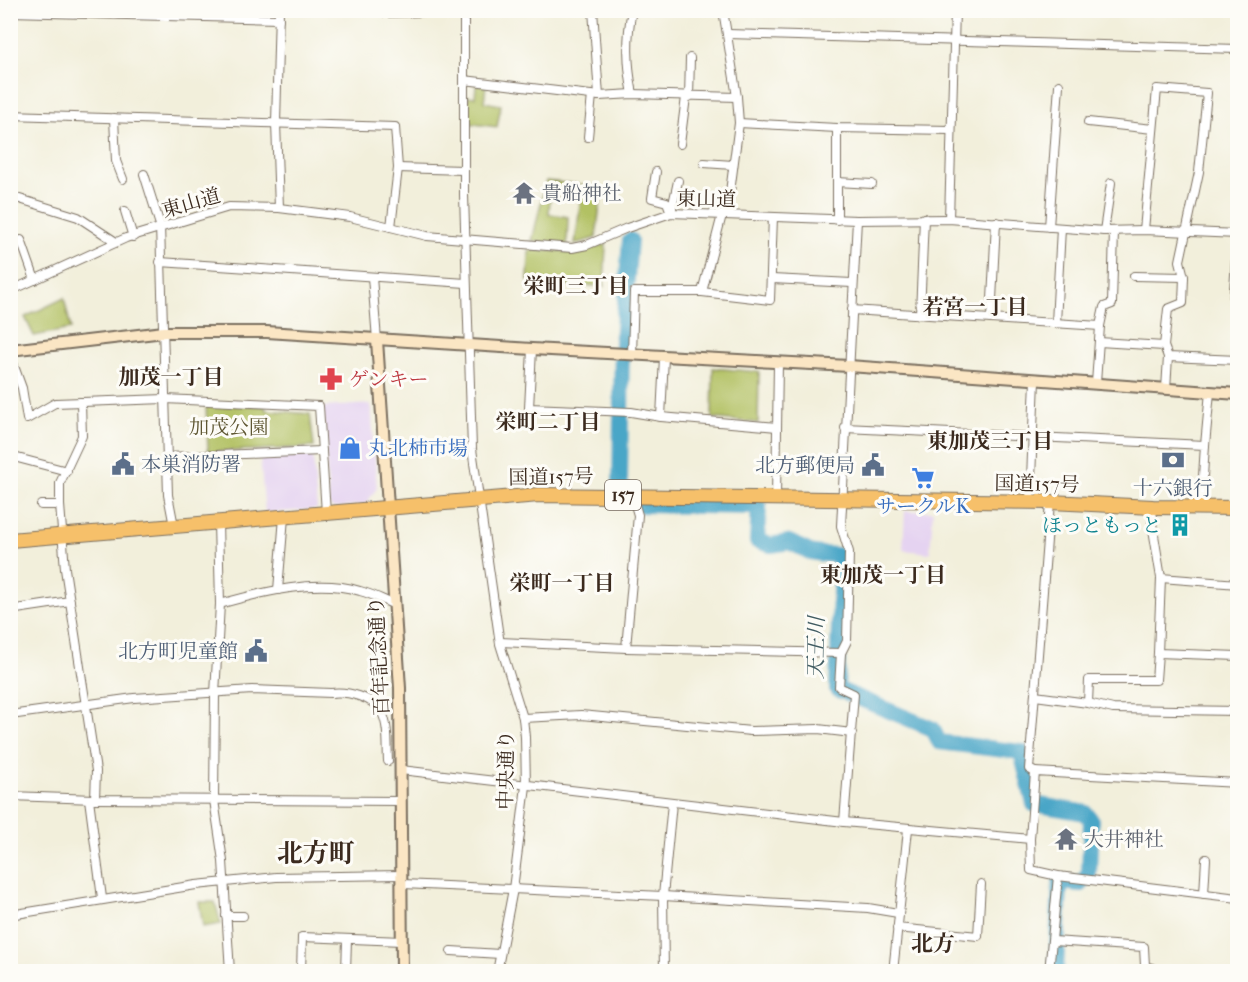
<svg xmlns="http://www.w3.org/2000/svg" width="1248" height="982" viewBox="0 0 1248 982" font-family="'IM FELL French Canon','Noto Serif JP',serif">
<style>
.built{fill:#e5d3f1}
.green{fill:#b2c163;stroke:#767640;stroke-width:1.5}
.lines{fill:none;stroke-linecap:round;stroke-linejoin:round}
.river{stroke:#49a6c7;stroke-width:16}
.street-casing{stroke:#7b6f60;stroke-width:10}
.secondary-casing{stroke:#7b6f60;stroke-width:14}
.highway-casing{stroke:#7b6f60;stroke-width:16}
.street{stroke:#fff;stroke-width:8}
.secondary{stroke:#fbe6c4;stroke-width:10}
.highway{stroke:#f6c06b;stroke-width:14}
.labels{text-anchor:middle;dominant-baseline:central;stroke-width:6;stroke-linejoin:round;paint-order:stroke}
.shield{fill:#fdfcf7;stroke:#75695f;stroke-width:1.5}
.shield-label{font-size:18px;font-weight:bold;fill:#3b2a1e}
.worship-label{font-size:20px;fill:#5b616d;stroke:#fdfcf7;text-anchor:start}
.street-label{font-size:20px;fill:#3b2a1e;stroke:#fdfcf7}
.health-label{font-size:20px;fill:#be3a42;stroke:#fdfcf7;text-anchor:start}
.park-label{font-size:20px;fill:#5f5733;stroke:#fdfcf7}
.shop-label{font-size:20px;fill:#366cbe;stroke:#fdfcf7;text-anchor:start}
.service-label{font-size:20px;fill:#4e5e75;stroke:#fdfcf7;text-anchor:end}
.culture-label{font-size:20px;fill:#0d838f;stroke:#fdfcf7;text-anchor:end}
.neighbourhood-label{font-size:21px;font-weight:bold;fill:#3b2a1e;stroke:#fdfcf7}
.water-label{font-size:21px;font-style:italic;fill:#415c62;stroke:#fdfcf7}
.quarter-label{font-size:22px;font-weight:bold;fill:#3b2a1e;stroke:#fdfcf7}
.district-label{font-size:26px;font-weight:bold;fill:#3b2a1e;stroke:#fdfcf7}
</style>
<rect width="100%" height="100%" fill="#fdfcf7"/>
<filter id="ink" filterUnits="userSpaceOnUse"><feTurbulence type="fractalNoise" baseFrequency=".0167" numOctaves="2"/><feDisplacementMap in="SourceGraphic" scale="12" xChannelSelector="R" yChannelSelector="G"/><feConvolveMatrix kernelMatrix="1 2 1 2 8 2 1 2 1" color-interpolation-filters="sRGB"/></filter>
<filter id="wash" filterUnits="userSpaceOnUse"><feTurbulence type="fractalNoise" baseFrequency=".008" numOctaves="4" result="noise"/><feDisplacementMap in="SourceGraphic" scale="24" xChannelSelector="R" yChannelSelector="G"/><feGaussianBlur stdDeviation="1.35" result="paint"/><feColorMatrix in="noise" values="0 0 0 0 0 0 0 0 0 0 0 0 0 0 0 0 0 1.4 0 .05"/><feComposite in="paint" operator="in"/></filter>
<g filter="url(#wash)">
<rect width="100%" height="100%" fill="#f2efdb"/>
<g class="built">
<polygon points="371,404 377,488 366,504 333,508 329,505 323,407"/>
<polygon points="313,455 317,509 265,513 260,457"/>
<polygon points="905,511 933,511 930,553 903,550"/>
</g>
<g class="green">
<polygon points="476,85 486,86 484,102 501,105 497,127 467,123 468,96 475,97"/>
<polygon points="546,181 602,187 596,238 575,244 581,198 550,196 549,214 568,217 567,245 532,241"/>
<polygon points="606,244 604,286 532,284 528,281 529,252 532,250 578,252"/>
<polygon points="64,298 71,329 34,336 25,317"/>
<polygon points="713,368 759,372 758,423 712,418"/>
<polygon points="206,404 265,406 266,410 310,414 314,447 208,452"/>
<polygon points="199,902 215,902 221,924 203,927"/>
</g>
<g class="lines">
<polyline class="river" points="630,240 622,342 620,485 641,505 759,507 757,541 771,545 789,542 810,552 821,554 838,555 841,559 837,689 933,729 939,742 1021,752 1034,804 1086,813 1091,820 1089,873 1081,884 1060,882 1056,972"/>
</g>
</g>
<g filter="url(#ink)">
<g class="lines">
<g class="street-casing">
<g id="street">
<polyline points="384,10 386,13 464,11"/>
<polyline points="464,10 464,195 472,449 500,644 523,718 525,737 526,786 513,889 497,972"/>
<polyline points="593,10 599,96"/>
<path d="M632,10C626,39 627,65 633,94"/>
<polyline points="723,10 737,97 739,123 727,215"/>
<polyline points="10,12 279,19"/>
<polyline points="728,34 1238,49"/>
<polyline points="464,80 599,96 633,94 737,97"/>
<polyline points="689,97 690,58"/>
<polyline points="10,115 395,127 398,168 391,227"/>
<polyline points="114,118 116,161 123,179"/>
<polyline points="1088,122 1153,129"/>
<polyline points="739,123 837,128 950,130"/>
<polyline points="588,137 592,95"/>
<polyline points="680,144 686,97"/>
<polyline points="704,163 733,165"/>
<polyline points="398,168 463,170"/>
<polyline points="656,172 652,198 667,202 671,213 678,181"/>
<polyline points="144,174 160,225 168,495 174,526"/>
<polyline points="837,182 872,184"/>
<polyline points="10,196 78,217 116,242"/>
<polyline points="279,208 276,123 279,10"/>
<polyline points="125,211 133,237"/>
<polyline points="949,219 955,10"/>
<polyline points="837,220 837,128"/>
<polyline points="1238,224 1233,308 1238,309"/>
<polyline points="1049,227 1059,85"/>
<polyline points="1104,231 1111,183"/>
<polyline points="21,240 35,280"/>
<polyline points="160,262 466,283"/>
<polyline points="1134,276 1184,277"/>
<polyline points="372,277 377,340"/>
<polyline points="772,279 852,283"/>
<polyline points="10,291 126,238 229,207 279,208 350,217 427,236 572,248 587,245 627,228 671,213 857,220 949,219 1104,231 1144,230 1238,234"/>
<polyline points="702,292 722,215"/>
<polyline points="852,310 1100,326 1096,383"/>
<polyline points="920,314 924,218"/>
<polyline points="991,319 996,222"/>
<polyline points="1056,323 1061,228"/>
<polyline points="1100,326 1104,307 1112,304 1114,231"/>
<polyline points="1099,342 1164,346 1168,309 1183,303 1184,277 1180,261 1199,172 1207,93 1157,89 1144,230"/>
<polyline points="1164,346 1168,357 1238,360"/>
<polyline points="532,349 529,408 631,412 661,417 777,427"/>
<polyline points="10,355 22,388 27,419 55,403 165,399 319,406 326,513"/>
<polyline points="632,355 634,292 702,292 770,300 773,217"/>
<polyline points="1166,389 1168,357"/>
<polyline points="81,402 82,436 60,483 60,505 65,569 96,771 95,799"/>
<polyline points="661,417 664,357"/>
<polyline points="845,428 1205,445 1201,508"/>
<polyline points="1205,445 1210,392"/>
<polyline points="10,456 67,471"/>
<polyline points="166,457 322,451"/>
<polyline points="776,498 778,363"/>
<polyline points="1030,503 1035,380"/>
<polyline points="41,505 60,505"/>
<polyline points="1153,507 1152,523 1161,578 1158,653 1238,656"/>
<polyline points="218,522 220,604 215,694 214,800 223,861 230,972"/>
<polyline points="1161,578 1238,584"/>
<polyline points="278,590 284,517"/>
<path d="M220,604C262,592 317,578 360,591C372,594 383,600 395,605"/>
<polyline points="10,610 70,601"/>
<polyline points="500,642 626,648 841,653"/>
<polyline points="626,648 638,515 632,495"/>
<polyline points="1035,696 1088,703 1113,709 1238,711"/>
<polyline points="1088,703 1089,680 1156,680 1158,653"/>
<path d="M10,715L134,698L252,690L331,693C347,691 374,697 382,713C389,726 387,747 388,761"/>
<polyline points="523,718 581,715 751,731 818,729 852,733"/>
<polyline points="401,770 844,822 1030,839 1031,870 1058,876 1238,898"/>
<polyline points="1035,772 1029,769 1050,502"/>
<polyline points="10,796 95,799 400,801"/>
<polyline points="89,799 102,898"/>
<polyline points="844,822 854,694 839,687 841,653 847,641 849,552 841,526 857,220"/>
<polyline points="1030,839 1035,772 1238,783"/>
<polyline points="403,884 663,896 868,908 898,913"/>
<polyline points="1204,894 1206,859"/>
<polyline points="10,915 196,885 276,877 402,875"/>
<polyline points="226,916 243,916"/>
<polyline points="897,928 978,936 981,884"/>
<polyline points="1053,941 1144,947 1145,966 1167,972"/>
<polyline points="451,951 500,954"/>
<polyline points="10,958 17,972"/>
<polyline points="301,972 302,937 402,941"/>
<polyline points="346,972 347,939"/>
<polyline points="664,972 663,896 672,803"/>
<polyline points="893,972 908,829"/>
<polyline points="1049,972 1058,876"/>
</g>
</g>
<g class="secondary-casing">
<g id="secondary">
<polyline points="377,340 400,688 402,972"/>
<polyline points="10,350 164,332 267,332 532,349 849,366 1238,394"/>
</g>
</g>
<g class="highway-casing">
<polyline id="highway" points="10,540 539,495 1050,502 1153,507 1238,508"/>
</g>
<use href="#street" class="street"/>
<use href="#secondary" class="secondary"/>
<use href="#highway" class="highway"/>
</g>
</g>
<defs>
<g id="temple-bare" transform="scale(1.8)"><path d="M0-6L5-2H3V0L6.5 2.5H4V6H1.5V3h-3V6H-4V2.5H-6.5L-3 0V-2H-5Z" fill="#6b7280" stroke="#fdfcf7" stroke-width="2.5" paint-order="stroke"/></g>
<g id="pharmacy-bare" transform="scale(1.8)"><path d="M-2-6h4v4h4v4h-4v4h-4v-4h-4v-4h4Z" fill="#e0444e" stroke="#fdfcf7" stroke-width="2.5" paint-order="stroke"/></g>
<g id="shop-bare" transform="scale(1.8)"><path d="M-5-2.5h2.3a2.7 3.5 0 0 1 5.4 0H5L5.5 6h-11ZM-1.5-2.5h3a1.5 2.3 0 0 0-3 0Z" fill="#3f7fe0" stroke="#fdfcf7" stroke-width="2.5" paint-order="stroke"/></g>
<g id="bank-bare" transform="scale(1.8)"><path d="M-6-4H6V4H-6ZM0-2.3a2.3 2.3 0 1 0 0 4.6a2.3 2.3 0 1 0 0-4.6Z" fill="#5c6f8a" stroke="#fdfcf7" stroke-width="2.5" paint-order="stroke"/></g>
<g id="civic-bare" transform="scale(1.8)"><path d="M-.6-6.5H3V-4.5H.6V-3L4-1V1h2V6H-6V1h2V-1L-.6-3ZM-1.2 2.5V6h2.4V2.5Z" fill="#5c6f8a" stroke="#fdfcf7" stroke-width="2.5" paint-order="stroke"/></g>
<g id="supermarket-bare" transform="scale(1.8)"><path d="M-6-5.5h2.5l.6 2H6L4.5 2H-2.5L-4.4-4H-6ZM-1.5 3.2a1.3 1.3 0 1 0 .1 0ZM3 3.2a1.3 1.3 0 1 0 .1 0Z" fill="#3f7fe0" stroke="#fdfcf7" stroke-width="2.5" paint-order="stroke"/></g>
<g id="building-bare" transform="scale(1.8)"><path d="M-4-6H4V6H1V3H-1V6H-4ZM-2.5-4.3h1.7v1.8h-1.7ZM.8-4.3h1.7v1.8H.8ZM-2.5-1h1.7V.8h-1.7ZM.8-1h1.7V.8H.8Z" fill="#0f9aa8" stroke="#fdfcf7" stroke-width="2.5" paint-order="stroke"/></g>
</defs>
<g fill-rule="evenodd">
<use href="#temple-bare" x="524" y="193"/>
<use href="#pharmacy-bare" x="331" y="379"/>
<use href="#shop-bare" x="350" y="448"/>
<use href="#bank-bare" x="1173" y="460"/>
<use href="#civic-bare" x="123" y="464"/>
<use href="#civic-bare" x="873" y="465"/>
<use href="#supermarket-bare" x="923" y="478"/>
<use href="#building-bare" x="1180" y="525"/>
<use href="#civic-bare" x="256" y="651"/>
<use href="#temple-bare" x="1066" y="839"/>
</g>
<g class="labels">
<rect class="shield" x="605" y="480" width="36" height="30" rx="4.5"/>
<g class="shield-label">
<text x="623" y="495">157</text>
</g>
<g class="worship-label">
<text x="542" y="193">貴船神社</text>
<text x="1084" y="839">大井神社</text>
</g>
<g class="street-label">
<text transform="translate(706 199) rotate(1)">東山道</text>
<text transform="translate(191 203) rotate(-16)">東山道</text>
<text transform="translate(551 477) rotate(-1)">国道157号</text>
<text transform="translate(1037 484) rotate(1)">国道157号</text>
<text transform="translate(379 656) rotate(-93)">百年記念通り</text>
<text transform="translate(506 770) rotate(-89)">中央通り</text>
</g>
<g class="health-label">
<text x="349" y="379">ゲンキー</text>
</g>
<g class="park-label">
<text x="229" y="427">加茂公園</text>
</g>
<g class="shop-label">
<text x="368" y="448">丸北柿市場</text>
<text x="923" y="506" text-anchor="middle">サークルK</text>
</g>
<g class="service-label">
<text x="141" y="464" text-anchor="start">本巣消防署</text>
<text x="855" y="465">北方郵便局</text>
<text x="1173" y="488" text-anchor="middle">十六銀行</text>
<text x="238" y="651">北方町児童館</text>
</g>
<g class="culture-label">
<text x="1162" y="525">ほっともっと</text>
</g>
<g class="neighbourhood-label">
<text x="576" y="286">栄町三丁目</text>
<text x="975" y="307">若宮一丁目</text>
<text x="171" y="377">加茂一丁目</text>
<text x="548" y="422">栄町二丁目</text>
<text x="990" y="441">東加茂三丁目</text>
<text x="883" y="575">東加茂一丁目</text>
<text x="562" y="583">栄町一丁目</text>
</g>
<g class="water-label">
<text transform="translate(816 648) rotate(-89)">天王川</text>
</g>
<g class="quarter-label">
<text x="933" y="944">北方</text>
</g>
<g class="district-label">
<text x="316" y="853">北方町</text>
</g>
</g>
<rect width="1248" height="982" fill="none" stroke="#fdfcf7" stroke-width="36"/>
</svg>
